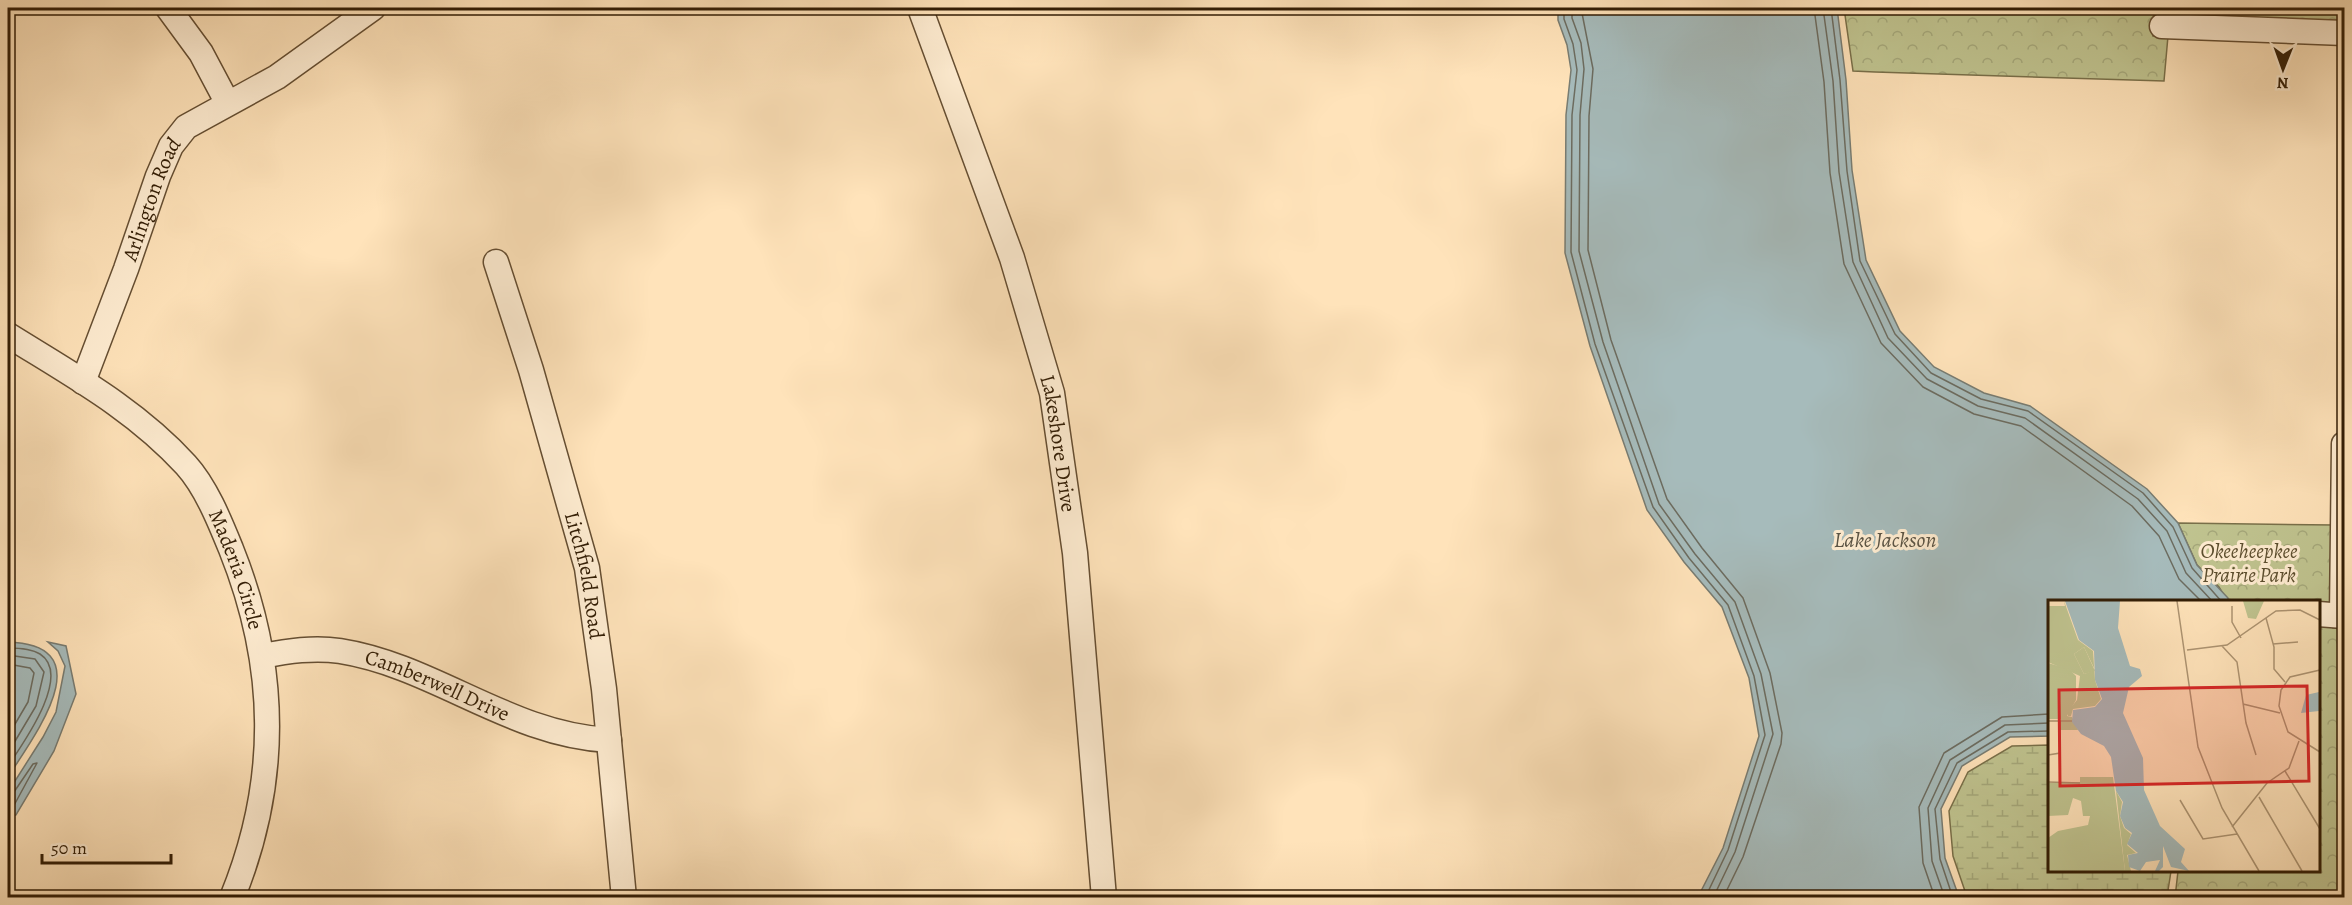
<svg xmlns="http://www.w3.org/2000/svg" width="2352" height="905" viewBox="0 0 2352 905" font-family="Alegreya,serif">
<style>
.forest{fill:url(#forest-crowns);stroke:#79704a;stroke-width:1.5}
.wetland{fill:url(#wetland-marsh);stroke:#79704a;stroke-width:1.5}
.water{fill:#a6bbbb;stroke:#787c72;stroke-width:1.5}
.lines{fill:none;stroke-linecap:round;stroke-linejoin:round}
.shore{stroke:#6c6c60;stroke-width:1.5}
.minor-casing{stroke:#654e32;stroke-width:27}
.minor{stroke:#ffedd2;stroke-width:24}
.labels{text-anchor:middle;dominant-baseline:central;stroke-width:6;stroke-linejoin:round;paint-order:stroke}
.street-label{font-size:21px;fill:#321d05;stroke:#ffedd2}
.park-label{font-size:21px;font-style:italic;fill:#5d4f2f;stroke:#ffedd2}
.water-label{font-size:22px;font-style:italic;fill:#5b5445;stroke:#ffedd2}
.inset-road{fill:none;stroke:#ad9472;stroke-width:1.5}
.view{fill:#d62828;fill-opacity:0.15;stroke:#d62828;stroke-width:3}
.inset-edge{fill:none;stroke:#321d05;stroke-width:3}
</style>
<defs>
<pattern id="forest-crowns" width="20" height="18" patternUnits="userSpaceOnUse" patternTransform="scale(1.5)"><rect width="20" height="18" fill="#c0c490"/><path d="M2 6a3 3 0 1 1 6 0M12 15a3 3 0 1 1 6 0" fill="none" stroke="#a5a87b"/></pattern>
<pattern id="wetland-marsh" width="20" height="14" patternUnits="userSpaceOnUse" patternTransform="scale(1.5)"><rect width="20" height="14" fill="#c0c490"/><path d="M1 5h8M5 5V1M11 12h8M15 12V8" fill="none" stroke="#a5a87b"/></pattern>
</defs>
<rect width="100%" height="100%" fill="#ffe3ba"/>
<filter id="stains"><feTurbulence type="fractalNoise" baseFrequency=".00333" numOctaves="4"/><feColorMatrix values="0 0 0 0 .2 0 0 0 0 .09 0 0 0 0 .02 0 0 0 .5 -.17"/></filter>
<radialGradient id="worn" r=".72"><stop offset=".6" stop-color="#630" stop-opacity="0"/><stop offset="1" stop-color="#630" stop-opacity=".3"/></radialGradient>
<g class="forest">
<polygon points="1844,8 2344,8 2344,23 2154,16 2153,36 2168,36 2164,81 1875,72 1853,71"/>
<polygon points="2178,523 2334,525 2333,628 2344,629 2344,897 2175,898 2178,871 2318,870 2318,602 2228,602 2219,587 2197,565"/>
</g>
<polygon class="wetland" points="2049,745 2049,870 2171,871 2167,897 1967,897 1953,856 1949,811 1968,772 2012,746"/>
<g class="water">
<polygon points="1558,8 1837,8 1846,80 1852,170 1866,260 1900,331 1934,367 1984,393 2030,406 2147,489 2178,523 2197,565 2228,598 2228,602 2049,602 2049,736 2010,737 1962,766 1941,809 1945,858 1959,897 1698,897 1723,848 1759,736 1749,678 1722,607 1684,562 1647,510 1590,346 1565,253 1566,115 1571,70 1567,45 1558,20"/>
<path d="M8,642C104,645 34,736 8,777Z"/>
<polygon points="48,642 66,646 76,694 54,751 16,815 8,818 8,792 43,737 56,712 65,666 58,651"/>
</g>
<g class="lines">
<g class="shore">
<polyline points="1564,8 1564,19 1573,44 1577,70 1572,115 1571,252 1595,344 1653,507 1689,558 1728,605 1754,676 1765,735 1728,850 1705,898"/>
<polyline points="1572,8 1572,18 1581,43 1584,69 1580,115 1579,251 1603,342 1659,504 1695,554 1735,602 1761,674 1773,734 1735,852 1713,898"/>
<polyline points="1581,8 1593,69 1589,116 1588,250 1611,340 1667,499 1702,548 1743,598 1770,673 1782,733 1781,744 1743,857 1723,898"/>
<polyline points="1814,8 1824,82 1830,173 1844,264 1881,343 1923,387 1974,414 2021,426 2132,506 2159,536 2179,579 2202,602"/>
<polyline points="1823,8 1833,81 1839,172 1853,262 1888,338 1927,379 1978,406 2025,418 2138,499 2167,531 2186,573 2213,602"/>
<polyline points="1831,8 1840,80 1847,171 1860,261 1895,334 1931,373 1981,399 2028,411 2143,493 2173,527 2192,568 2222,602"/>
<path d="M8,648C17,648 32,649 40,654C73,675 22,745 8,766"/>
<polyline points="8,655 35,659 44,672 36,706 8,753"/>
<polyline points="8,664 30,668 34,673 28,702 8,736"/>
<polyline points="8,794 14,792 33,764 37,763 12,809 8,812"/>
<polyline points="1935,898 1923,863 1919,807 1944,753 2002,717 2049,714"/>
<polyline points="1945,898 1932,861 1928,808 1950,760 2005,725 2049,723"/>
<polyline points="1953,898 1940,859 1935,809 1957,763 2008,732 2049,731"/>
</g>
<g class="minor-casing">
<g id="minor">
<polyline points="168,8 201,53 227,102"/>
<path id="s1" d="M920,8L1012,258L1052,393L1075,553L1104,898"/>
<polyline points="2162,26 2344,33"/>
<path id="s2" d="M496,262L531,370L587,568L604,689L624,898"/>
<path id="s3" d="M8,335C72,375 135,409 186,465C206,487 220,522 231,549C278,666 280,781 232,898"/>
<path id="s4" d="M83,382L126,269L158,176L171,146L186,127L277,77L373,8"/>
<polyline points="2318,614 2344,616"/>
<polyline points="2342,616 2344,444"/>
<path id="s5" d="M262,656C288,651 314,647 340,651C435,666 510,735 609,740"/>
</g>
</g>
<use href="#minor" class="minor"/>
</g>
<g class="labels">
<g class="street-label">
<text stroke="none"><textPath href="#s4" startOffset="195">Arlington Road</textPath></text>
<text stroke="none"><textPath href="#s1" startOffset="458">Lakeshore Drive</textPath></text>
<text stroke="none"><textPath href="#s3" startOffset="338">Maderia Circle</textPath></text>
<text stroke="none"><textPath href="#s2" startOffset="326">Litchfield Road</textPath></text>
<text stroke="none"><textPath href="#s5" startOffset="182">Camberwell Drive</textPath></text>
</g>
<g class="park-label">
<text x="2249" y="551">Okeeheepkee<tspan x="2249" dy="24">Prairie Park</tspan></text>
</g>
<g class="water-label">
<text x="1885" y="540">Lake Jackson</text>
</g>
</g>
<g transform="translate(2048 600)">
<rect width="272" height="272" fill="#ffe3ba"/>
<path d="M195,1H216L208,19L200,18ZM36,47L47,71L36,74L26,54ZM0,63L21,69L28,76V100L19,116L24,117L30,130H13V119H0ZM32,177H65L77,271H0V238L10,231L40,225L42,216H35L33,201L25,198L20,215L0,216V183L32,182Z" fill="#c0c490"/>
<path d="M16,1L30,40L45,51L47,80L53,99L47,106L25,109L23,116H20V111L29,100L32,76L0,62V6H17ZM36,47L47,70L36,74L26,54ZM68,191L74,202L72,216L76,228L83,234L79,245L88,253L79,255L83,271H77Z" fill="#c0c490" fill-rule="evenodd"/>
<path d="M17,1H72L70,28L82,66L92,69L94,76L81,87L75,113L95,158L96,190L112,226L137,249L133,262L141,271L123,267L115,246V267L111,271H107L112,260L98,262L92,271L81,267L80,255L90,253L79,244L84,233L77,228L72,216L75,202L68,191L63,157L56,146L33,134L24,122L25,110L47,107L54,99L47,80L46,51L31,40ZM271,92V111L253,113L258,95Z" fill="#a6bbbb"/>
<path class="inset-road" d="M129,1L150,147L174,208L211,271M184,6V22L193,38M218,18L226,47V69L237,82M225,44L250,42M174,46L189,62L198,123L208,155M139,50L179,45L228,11L252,10L272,20M272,70L242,77L233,90L231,106L240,132L272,152M195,104L232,113M0,121H24M0,155L12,153V121M237,171L272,229M0,182L32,183M211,197L254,271M132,200L155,239L189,234M184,227L219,183L241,168L251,141"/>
<path class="view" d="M259,86L261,181L12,186L11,90Z"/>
<rect width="272" height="272" class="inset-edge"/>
</g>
<rect width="2352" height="905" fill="none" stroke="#ffe3ba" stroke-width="30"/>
<rect x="9" y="9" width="2334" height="887" fill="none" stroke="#321d05" stroke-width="3"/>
<rect x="15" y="15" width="2322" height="875" fill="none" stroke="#321d05" stroke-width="1.5"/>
<g transform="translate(2283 69) rotate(181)" stroke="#ffedd2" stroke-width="4.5" paint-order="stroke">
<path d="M0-4.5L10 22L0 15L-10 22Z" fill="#321d05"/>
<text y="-9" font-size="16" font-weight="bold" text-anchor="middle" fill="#321d05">N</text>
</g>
<path d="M42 854v9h129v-9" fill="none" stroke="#321d05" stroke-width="3"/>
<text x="51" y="854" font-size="18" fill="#321d05" stroke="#ffedd2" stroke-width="4.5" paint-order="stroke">50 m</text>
<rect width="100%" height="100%" filter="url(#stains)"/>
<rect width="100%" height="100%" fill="url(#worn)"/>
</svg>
